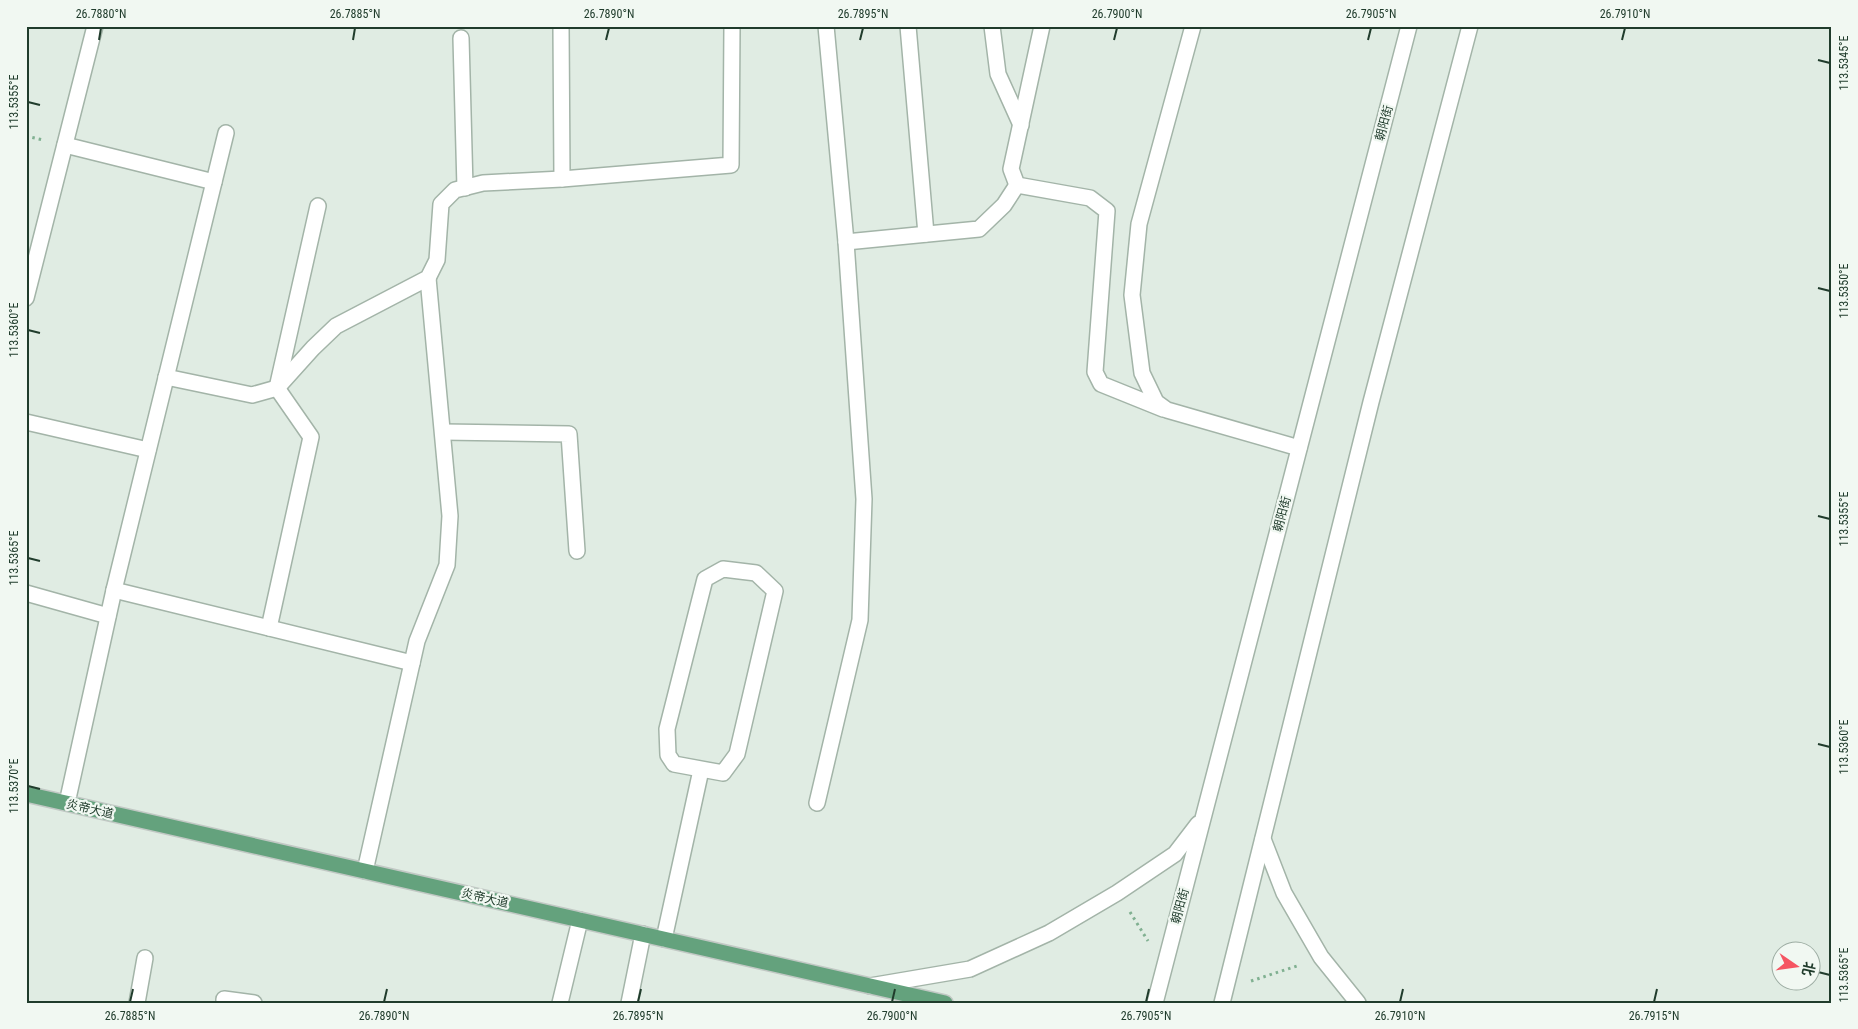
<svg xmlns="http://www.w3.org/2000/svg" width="1858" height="1029" viewBox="0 0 1858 1029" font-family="'Roboto Condensed','Noto Sans SC',sans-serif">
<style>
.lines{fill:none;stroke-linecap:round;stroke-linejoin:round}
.minor-casing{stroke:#a3b4a8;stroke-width:18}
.major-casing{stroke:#c1c8c4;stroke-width:18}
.path{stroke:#80b091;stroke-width:3;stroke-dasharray:2.5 4;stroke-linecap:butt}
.minor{stroke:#fff;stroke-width:15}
.major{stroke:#64a27d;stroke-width:15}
.ticks{fill:none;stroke:#203c2c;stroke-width:2}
.labels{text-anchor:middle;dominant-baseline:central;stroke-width:4.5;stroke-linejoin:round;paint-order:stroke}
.street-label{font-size:12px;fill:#203c2c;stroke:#f1f8f2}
.neatline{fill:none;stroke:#203c2c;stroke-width:2}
.ticks-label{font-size:12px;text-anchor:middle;fill:#203c2c}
</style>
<rect width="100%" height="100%" fill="#e0ece3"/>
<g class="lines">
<g class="minor-casing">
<g id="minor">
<polyline points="561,26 562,179"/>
<polyline points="908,26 926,234"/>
<polyline points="992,26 998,74 1021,125"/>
<polyline points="1042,26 1011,169 1017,185 1090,198 1107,211 1095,372 1101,384 1163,409"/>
<polyline points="1193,26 1139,224 1132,295 1142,373 1156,402 1167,410 1299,448"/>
<polyline points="461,38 465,188"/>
<polyline points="65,145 214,182"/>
<polyline points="846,242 979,229 1004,205 1017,185"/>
<polyline points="26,298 95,26"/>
<polyline points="166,377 252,395 277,388 313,348 336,326 428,278 437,260 441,204 455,190 483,183 562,179 731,165 732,26"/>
<polyline points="26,422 148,450"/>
<polyline points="443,432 569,434 577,551"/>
<polygon points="723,569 756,573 775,591 737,754 723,773 674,764 668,755 667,729 705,579"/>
<polyline points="114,590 412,663"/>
<polyline points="26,593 108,616"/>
<polyline points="269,628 311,437 277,388 318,206"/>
<polyline points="67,803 114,590 226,133"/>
<polyline points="817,803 860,620 864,499 846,242 826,26"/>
<polyline points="1263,839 1284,893 1321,957 1358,1003"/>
<polyline points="365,871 417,641 447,565 450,516 428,278"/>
<polyline points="664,939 701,770"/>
<polyline points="870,986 970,969 1049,933 1117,893 1175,854 1198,824"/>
<polyline points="137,1003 145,958"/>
<polyline points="224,1003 224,999 254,1003"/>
<polyline points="560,1003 580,920"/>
<polyline points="629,1003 643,934"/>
<polyline points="1155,1003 1409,26"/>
<polyline points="1222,1003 1371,402 1470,26"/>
</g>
</g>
<g class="major-casing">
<polyline id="major" points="26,794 945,1003"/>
</g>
<g class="path">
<polyline points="26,136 43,140"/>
<polyline points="1130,912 1148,941"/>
<polyline points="1251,981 1300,965"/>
</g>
<use href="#minor" class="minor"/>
<use href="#major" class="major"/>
</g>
<path class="ticks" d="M99,40L101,28M353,40L355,28M606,40L609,28M860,40L863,28M1114,40L1117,28M1368,40L1371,28M1622,40L1625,28M1818,60L1830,63M28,102L40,105M1818,288L1830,291M28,330L40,333M1818,516L1830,519M28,558L40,561M1818,744L1830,747M28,786L40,789M1818,972L1830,975M130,1002L133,989M384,1002L387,989M638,1002L641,989M892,1002L895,989M1146,1002L1149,989M1400,1002L1403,989M1654,1002L1657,989"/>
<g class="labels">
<g class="street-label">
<text transform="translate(1384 123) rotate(-75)">朝阳街</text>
<text transform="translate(1282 514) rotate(-75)">朝阳街</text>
<text transform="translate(90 809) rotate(13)">炎帝大道</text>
<text transform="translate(485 898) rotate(13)">炎帝大道</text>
<text transform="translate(1180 906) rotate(-75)">朝阳街</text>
</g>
</g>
<rect width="1858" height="1029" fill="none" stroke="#f1f8f2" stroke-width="55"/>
<g transform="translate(1796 966) rotate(103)"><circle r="24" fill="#f1f8f2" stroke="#9dada3"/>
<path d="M0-4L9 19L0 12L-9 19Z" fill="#f55562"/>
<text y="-8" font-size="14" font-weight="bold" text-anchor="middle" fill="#203c2c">北</text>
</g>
<rect x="28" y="28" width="1802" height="974" class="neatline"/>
<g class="ticks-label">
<text x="101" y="18">26.7880°N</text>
<text x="355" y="18">26.7885°N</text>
<text x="609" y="18">26.7890°N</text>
<text x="863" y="18">26.7895°N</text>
<text x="1117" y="18">26.7900°N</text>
<text x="1371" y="18">26.7905°N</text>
<text x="1625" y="18">26.7910°N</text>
<text transform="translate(1844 63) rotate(-90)" y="4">113.5345°E</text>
<text transform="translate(14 102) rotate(-90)" y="4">113.5355°E</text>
<text transform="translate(1844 291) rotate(-90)" y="4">113.5350°E</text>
<text transform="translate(14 330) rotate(-90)" y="4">113.5360°E</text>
<text transform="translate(1844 519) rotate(-90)" y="4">113.5355°E</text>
<text transform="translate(14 558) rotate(-90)" y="4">113.5365°E</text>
<text transform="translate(1844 747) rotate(-90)" y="4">113.5360°E</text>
<text transform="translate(14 786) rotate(-90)" y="4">113.5370°E</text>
<text transform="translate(1844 975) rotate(-90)" y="4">113.5365°E</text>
<text x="130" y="1020">26.7885°N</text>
<text x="384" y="1020">26.7890°N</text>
<text x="638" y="1020">26.7895°N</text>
<text x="892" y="1020">26.7900°N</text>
<text x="1146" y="1020">26.7905°N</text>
<text x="1400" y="1020">26.7910°N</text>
<text x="1654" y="1020">26.7915°N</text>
</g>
</svg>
